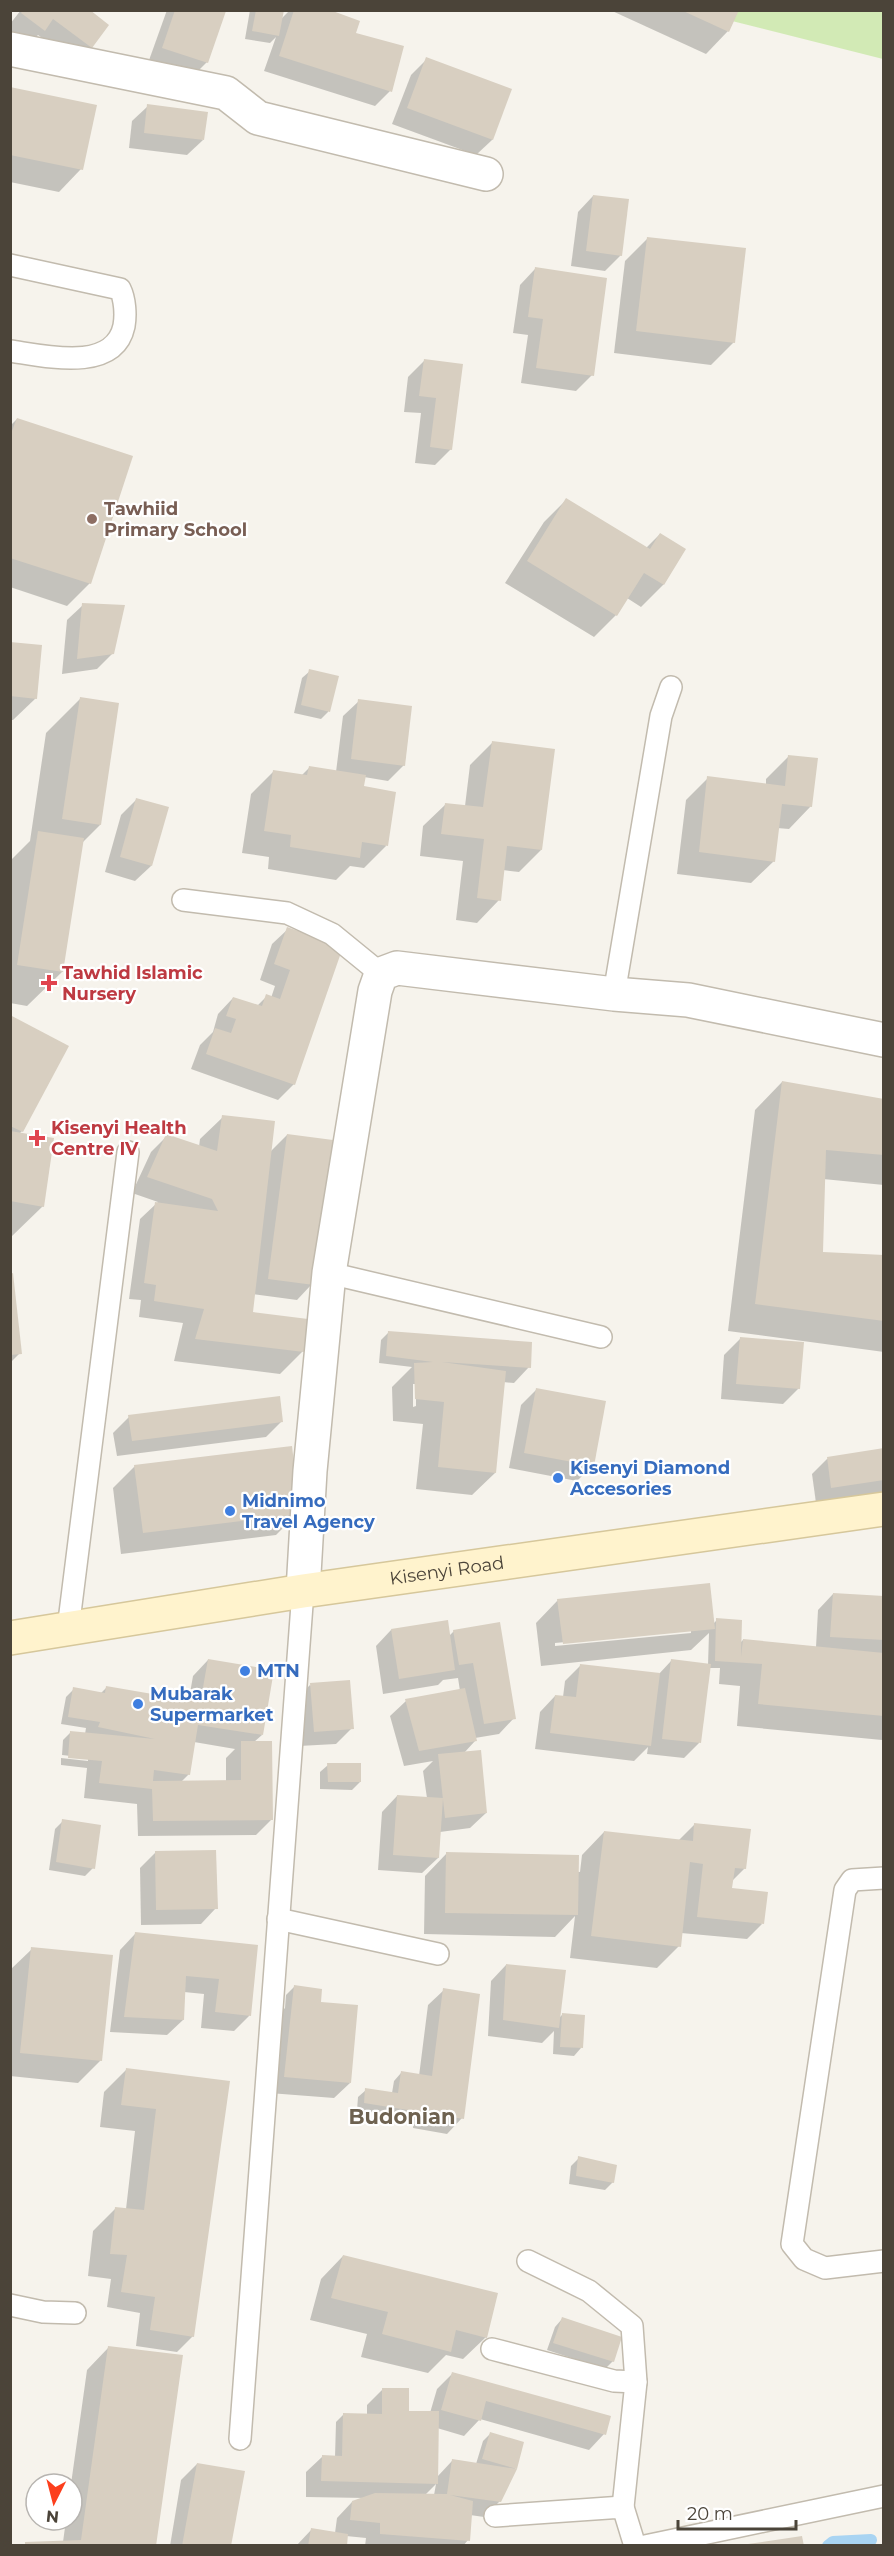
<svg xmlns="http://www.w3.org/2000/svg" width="894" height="2556" viewBox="0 0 894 2556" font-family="Montserrat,sans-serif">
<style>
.green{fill:#d2eab5}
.shadow{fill:#0003;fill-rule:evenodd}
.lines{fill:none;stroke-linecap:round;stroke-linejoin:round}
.stream{stroke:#a9d4f2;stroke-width:12}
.building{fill:#d8cfc1}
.lane-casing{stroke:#c2bbae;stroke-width:24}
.street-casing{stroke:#c2bbae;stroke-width:36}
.secondary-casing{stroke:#d6c79b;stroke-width:36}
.lane{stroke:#fff;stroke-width:21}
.street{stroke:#fff;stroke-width:33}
.secondary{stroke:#fff3cd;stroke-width:33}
.education-dot{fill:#8d6e63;stroke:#fff;stroke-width:2}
.health-dot{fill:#e0444e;stroke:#fff;stroke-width:2}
.shop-dot{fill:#3f7fe0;stroke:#fff;stroke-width:2}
.labels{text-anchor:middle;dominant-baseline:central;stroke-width:4.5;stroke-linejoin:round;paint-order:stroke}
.education-label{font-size:18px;font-weight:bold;fill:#785e54;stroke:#fff;text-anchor:start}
.health-label{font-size:18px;font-weight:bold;fill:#be3a42;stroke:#fff;text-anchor:start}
.shop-label{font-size:18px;font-weight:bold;fill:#366cbe;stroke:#fff;text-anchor:start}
.street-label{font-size:18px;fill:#4b4439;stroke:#fff}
.quarter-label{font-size:21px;font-weight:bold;fill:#6e6250;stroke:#fff}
</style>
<rect width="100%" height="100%" fill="#f6f3ec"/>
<polygon class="green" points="692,11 883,11 883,59"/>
<g class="shadow">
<polygon points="21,10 88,10 91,47 76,62 38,35 28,46 10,33 10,24"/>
<polygon points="167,10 224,12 207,62 191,78 148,63"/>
<polygon points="250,10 282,10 280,20 290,10 325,10 354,34 390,91 375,106 264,71 276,37 270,43 245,39"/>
<polygon points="610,10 737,10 728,31 706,54"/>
<polygon points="427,59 510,90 492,140 476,155 392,124 411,75"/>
<polygon points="10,89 81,169 59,192 10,182"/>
<polygon points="148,106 203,140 187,155 129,148 132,121"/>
<polygon points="593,196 621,255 605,271 571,266 578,212"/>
<polygon points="648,238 734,342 711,365 614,353 625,261"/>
<polygon points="535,269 592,375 576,391 521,383 528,335 513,333 520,285"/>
<polygon points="424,361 462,366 451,449 435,465 415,463 421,413 404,412 408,377"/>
<polygon points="17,419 90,583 67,606 10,587 10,426"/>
<polygon points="566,500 646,548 660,534 684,550 663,585 641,607 627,598 616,615 594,637 505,583 544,522"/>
<polygon points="83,605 112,654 97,669 62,674 67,620"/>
<polygon points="10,643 36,698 13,720 10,720"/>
<polygon points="310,671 337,677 328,712 321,719 294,713 302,678"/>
<polygon points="81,698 100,825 82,843 62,972 27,1006 10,1003 10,861 30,841 46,733"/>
<polygon points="359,701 404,765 388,781 364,777 362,787 386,846 364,868 350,866 336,880 268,869 269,857 242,853 251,794 273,772 301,776 309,768 336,772 343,716"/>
<polygon points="492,743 541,850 519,872 503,870 499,900 477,923 456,920 463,861 420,856 423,826 446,804 465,806 470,765"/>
<polygon points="789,756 811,806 789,829 777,828 774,861 751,883 677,874 686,800 708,778 766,785 766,779"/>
<polygon points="137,799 151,866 135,881 105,872 121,815"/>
<polygon points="288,929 341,948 294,1084 278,1100 191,1069 200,1045 213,1032 218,1014 233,998 257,1006 267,996 271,998 275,986 260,980 272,944"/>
<polygon points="10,1017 22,1131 19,1134 43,1206 10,1238"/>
<polygon points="782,1082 884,1100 884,1185 823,1179 821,1253 884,1257 884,1352 728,1331 755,1110"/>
<polygon points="223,1117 270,1152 287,1135 312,1284 297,1300 253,1294 251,1314 303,1351 280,1374 174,1361 183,1323 139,1317 141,1300 129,1299 140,1219 158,1202 132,1193 151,1152 167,1136 199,1147 200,1139"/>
<polygon points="10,1275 20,1353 10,1363"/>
<path d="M389,1332L529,1367L514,1383L503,1382L495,1473L472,1495L416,1489L423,1424L393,1421L392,1387L412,1367L379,1363L381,1340ZM413,1384H416V1406L413,1407Z"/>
<polygon points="740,1339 799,1388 783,1404 721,1399 724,1355"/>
<polygon points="537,1389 593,1465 577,1481 509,1468 521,1405"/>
<polygon points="129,1417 282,1421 266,1437 117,1456 113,1433"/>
<polygon points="884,1450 884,1492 816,1503 812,1474 827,1459"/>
<polygon points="135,1466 298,1513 276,1535 121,1554 113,1488"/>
<path d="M833,1594L884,1597L882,1740L737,1726L740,1686L719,1684L720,1668H708L699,1743L684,1758L647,1754L648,1747L634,1761L535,1749L540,1712L555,1696L563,1697L565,1681L581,1665L658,1675L671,1661L708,1665L709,1633L691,1650L541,1666L536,1623L558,1600L713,1624L717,1620L739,1644L743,1640L816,1647L818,1610ZM691,1630V1633L555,1646V1643Z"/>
<polygon points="391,1630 448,1637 454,1631 514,1718 499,1734 475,1738 475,1741 464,1753 486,1813 470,1828 440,1832 438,1858 422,1873 378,1870 382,1812 397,1796 427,1798 423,1771 433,1761 404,1766 390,1716 406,1701 460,1691 458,1678 443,1680 438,1685 383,1694 376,1646"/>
<path d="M208,1660L262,1735L254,1742L272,1819L256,1835L138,1836L137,1804L84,1798L87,1768L61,1765V1758L88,1761V1758L62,1755L63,1740L71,1732L85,1734L86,1728L61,1724L66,1697L74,1689L101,1693L106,1688L158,1697L166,1689L190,1693L193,1676ZM194,1742L235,1749L226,1758V1781L181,1782L189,1774Z"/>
<polygon points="310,1685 352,1728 336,1744 299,1746 295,1700"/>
<polygon points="328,1765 360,1782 352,1790 320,1789 320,1772"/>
<polygon points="63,1821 93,1868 85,1876 49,1870 55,1829"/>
<polygon points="695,1824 745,1868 732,1881 731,1890 762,1924 747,1939 681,1933 679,1946 657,1968 570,1958 575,1916 555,1937 424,1934 425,1876 447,1853 580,1872 582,1855 604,1832 678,1841"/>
<polygon points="156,1852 216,1908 201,1924 141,1925 140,1868"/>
<polygon points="135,1934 257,1946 249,2016 234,2031 201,2028 204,1994 184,1992 183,2020 167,2035 110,2032 120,1950"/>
<polygon points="32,1949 101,2060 78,2083 10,2076 10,1970"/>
<polygon points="506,1965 559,2018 563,2014 581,2048 574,2056 553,2054 554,2031 542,2043 488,2036 491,1981"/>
<polygon points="294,1987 319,2003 350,2083 334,2098 269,2093 277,2016 285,2008 286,1995"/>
<polygon points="444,1990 462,2118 447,2134 413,2128 414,2119 357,2110 358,2097 366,2090 392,2093 394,2081 401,2073 419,2076 428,2005"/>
<polygon points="126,2070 228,2082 193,2336 177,2352 136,2346 140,2313 107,2307 111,2279 88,2276 93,2231 116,2208 126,2209 135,2131 100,2127 104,2092"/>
<polygon points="579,2158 613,2182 605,2190 569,2184 571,2166"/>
<polygon points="343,2256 486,2337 463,2359 446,2355 428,2373 361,2357 367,2334 310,2320 321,2279"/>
<polygon points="562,2319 613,2361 605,2369 547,2350 555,2327"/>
<polygon points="109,2347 155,2546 24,2546 63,2542 66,2520 72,2520 71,2484 87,2370"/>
<path d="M452,2374L604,2434L589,2450L480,2419L464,2436L437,2428V2477L452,2461L476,2464L483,2441L491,2433L523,2443L515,2469L500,2501L484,2517L470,2515L468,2540L463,2546H365L366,2538L346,2536V2546H296L312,2529L335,2533L337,2518L352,2502L365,2498L306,2497V2472L322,2457H335L336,2422L344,2414L367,2415V2405L383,2389L407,2414L430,2413L437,2389ZM436,2484L434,2495H425Z"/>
<polygon points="197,2464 230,2546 170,2546 181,2480"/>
</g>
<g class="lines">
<polyline class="stream" points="828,2546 833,2542 871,2540"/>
</g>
<g class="building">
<polygon points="23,10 90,10 109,25 92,48 53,19 45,31 21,13"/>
<polygon points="175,10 226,11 208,63 162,48"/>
<polygon points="256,10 284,10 279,36 252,31"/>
<polygon points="294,10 330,10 360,21 356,33 404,46 392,92 279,56"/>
<polygon points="681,10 739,10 729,32"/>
<polygon points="426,57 512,89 493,140 407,108"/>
<polygon points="10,87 97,105 83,170 10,155"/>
<polygon points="147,104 208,112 204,140 144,133"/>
<polygon points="593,195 629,199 622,256 586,251"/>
<polygon points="647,237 746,248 735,343 636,331"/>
<polygon points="535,267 607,278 594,376 536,368 543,319 528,317"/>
<polygon points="424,359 463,364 452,450 430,447 436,398 419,396"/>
<polygon points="17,418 133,456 91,584 10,558 10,436"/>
<polygon points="566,498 650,549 660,533 686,549 664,585 644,573 617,616 527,561"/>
<polygon points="82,603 125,605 114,654 77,659"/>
<polygon points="10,642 42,645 37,699 10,696"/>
<polygon points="309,669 339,676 330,712 301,705"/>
<polygon points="80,697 119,703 101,825 62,819"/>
<polygon points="358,699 412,706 405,766 351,759"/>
<polygon points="492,741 555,749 542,850 507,846 501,901 477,898 484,839 441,834 445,803 483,807"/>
<polygon points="788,755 818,758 812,807 782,804 775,862 699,852 707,776 785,786"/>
<polygon points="309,766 366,775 364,786 396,792 388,846 362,842 360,858 290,847 291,835 264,831 273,770 307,775"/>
<polygon points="136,798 169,807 152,866 120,857"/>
<polygon points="38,831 84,838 63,972 17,965"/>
<polygon points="287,927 343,947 295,1085 206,1054 215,1028 231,1033 236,1019 226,1016 233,997 262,1006 266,994 280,999 290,970 274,964"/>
<polygon points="10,1015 69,1046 23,1132 10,1126"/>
<polygon points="782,1081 884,1099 884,1155 826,1150 823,1252 884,1255 884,1321 755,1304"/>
<polygon points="222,1115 275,1121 253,1312 308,1319 304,1352 195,1339 204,1309 154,1301 156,1285 144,1283 155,1202 218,1211 212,1199 147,1177 166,1134 217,1151"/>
<polygon points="10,1131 54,1138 44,1207 10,1201"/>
<polygon points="287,1134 333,1140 314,1285 268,1279"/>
<polygon points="13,1273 22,1354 10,1355 10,1274"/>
<polygon points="388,1331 532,1342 531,1368 442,1362 506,1371 496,1473 438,1467 444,1402 415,1399 414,1363 433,1362 386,1356"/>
<polygon points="740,1337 804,1342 800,1389 736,1384"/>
<polygon points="536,1388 606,1401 594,1466 524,1453"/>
<polygon points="280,1396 283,1422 132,1441 128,1415"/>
<polygon points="292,1446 300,1514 143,1533 134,1465"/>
<polygon points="884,1448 884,1480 831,1488 827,1457"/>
<polygon points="710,1583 715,1629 563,1644 557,1599"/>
<polygon points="833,1593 884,1596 884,1640 830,1637"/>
<polygon points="716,1618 742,1620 741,1657 743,1639 884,1653 884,1716 758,1704 762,1664 715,1661"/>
<polygon points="448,1620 455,1670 399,1679 391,1629"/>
<polygon points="500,1622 516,1719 484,1724 473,1663 459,1665 453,1630"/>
<polygon points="208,1659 274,1670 263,1735 198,1725 190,1775 154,1770 153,1781 241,1780 241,1741 272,1741 273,1820 153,1821 152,1789 99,1783 102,1761 68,1758 70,1731 155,1739 98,1727 100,1722 68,1717 73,1687 105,1693 106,1686 164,1696 165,1688 202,1693"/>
<polygon points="671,1659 711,1664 701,1743 662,1739"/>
<polygon points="580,1664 660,1673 651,1746 550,1733 555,1695 576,1697"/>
<polygon points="350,1680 354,1729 314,1732 310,1683"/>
<polygon points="465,1688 477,1741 419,1751 405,1699"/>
<polygon points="481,1750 487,1813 445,1818 438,1754"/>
<polygon points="327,1763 361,1763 361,1782 328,1782"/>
<polygon points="397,1795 443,1798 439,1858 393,1855"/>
<polygon points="62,1819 101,1825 95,1869 56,1862"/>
<polygon points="694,1823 751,1829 746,1869 735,1868 732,1888 768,1892 764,1924 697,1917 703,1864 690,1862 681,1947 591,1936 604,1831 693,1841"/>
<polygon points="216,1850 218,1909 156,1910 155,1851"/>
<polygon points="446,1852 579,1855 578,1915 445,1913"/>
<polygon points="135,1932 258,1945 251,2016 215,2012 219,1979 186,1976 184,2020 124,2017"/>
<polygon points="31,1947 113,1955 102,2061 20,2053"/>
<polygon points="506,1964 566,1970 559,2028 503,2020"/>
<polygon points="294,1985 322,1989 321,2002 358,2005 351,2083 284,2077"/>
<polygon points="443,1988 480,1994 464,2119 364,2103 365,2088 398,2093 401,2071 432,2076"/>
<polygon points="562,2013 585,2015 583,2048 560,2047"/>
<polygon points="126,2068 230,2081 194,2337 150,2330 155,2297 121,2292 127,2255 110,2254 115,2207 144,2210 156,2109 121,2105"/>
<polygon points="578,2156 617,2165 614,2183 576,2176"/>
<polygon points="343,2255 498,2293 487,2338 456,2330 451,2352 382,2334 388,2312 331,2298"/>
<polygon points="562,2317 622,2337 614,2362 553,2343"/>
<polygon points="108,2346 183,2355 156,2546 25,2546 25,2542 81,2540"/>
<polygon points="452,2372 611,2416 606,2435 486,2401 481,2421 441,2410"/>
<polygon points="382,2388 409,2388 409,2411 439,2411 438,2484 321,2481 322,2455 342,2456 343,2413 382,2414"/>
<polygon points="490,2432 524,2442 517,2469 501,2502 450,2495 473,2501 470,2541 380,2534 380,2523 350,2520 352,2501 375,2493 447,2494 452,2459 517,2469 482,2459"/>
<polygon points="197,2463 245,2471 231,2546 182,2546"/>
<polygon points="311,2528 348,2534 347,2546 308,2546"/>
<polygon points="802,2536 804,2546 748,2546 748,2544"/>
</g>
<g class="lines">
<g class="lane-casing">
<g id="lane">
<path d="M10,265L120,289C125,299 126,315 124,326C114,373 45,356 10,351"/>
<polyline points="183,900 287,913 332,934 381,974"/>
<polyline points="614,994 661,716 671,687"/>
<polyline points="329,1273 601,1337"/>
<polyline points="68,1629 128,1152"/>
<polyline points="884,1878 852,1880 845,1890 792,2244 804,2259 825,2268 884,2261"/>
<polyline points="278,1919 438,1954"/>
<polyline points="528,2261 589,2291 632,2326 636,2382"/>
<polyline points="10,2305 43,2312 75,2313"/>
<polyline points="492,2349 614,2381 636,2382 623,2507"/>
<polyline points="240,2439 303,1591"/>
<polyline points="495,2516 623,2507 635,2546"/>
<polyline points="645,2546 884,2496"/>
</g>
</g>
<g class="street-casing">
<g id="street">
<polyline points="10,49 226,93 258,118 486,174"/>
<polyline points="303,1591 310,1471 329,1273 375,991 381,974 397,968 614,994 688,1000 884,1040"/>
</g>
</g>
<g class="secondary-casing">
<g id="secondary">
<path id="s1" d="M10,1638L303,1591L884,1509"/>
</g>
</g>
<use href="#lane" class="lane"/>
<use href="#street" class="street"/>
<use href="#secondary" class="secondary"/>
</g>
<circle class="education-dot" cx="92" cy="519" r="6"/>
<g class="health-dot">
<path d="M46 974h6v6h6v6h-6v6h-6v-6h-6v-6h6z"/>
<path d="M34 1129h6v6h6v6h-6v6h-6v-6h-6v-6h6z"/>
</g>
<g class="shop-dot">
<circle cx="558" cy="1478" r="6"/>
<circle cx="230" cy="1511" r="6"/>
<circle cx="245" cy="1671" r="6"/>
<circle cx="138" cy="1704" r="6"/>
</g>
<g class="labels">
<g class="education-label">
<text x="104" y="509">Tawhiid<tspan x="104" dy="21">Primary School</tspan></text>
</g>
<g class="health-label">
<text x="62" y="973">Tawhid Islamic<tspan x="62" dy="21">Nursery</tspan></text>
<text x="51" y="1128">Kisenyi Health<tspan x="51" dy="21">Centre IV</tspan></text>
</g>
<g class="shop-label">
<text x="570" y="1468">Kisenyi Diamond<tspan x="570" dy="21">Accesories</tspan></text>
<text x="242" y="1501">Midnimo<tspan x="242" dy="21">Travel Agency</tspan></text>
<text x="257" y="1671">MTN</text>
<text x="150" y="1694">Mubarak<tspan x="150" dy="21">Supermarket</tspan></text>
</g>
<g class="street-label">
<text stroke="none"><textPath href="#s1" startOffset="442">Kisenyi Road</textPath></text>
</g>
<g class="quarter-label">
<text x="402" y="2116">Budonian</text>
</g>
</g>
<rect width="894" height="2556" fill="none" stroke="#4b4439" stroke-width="24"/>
<g transform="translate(54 2502) rotate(186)"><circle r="28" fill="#ffffff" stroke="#b7b4b0" stroke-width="1.5"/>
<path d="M0-4.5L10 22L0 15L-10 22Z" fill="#fc3f1d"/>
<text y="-9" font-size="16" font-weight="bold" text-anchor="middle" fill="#4b4439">N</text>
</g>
<path d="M678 2520v9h118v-9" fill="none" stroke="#4b4439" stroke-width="3"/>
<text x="687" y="2520" font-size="18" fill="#4b4439" stroke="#ffffff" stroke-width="4.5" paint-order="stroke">20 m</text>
</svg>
